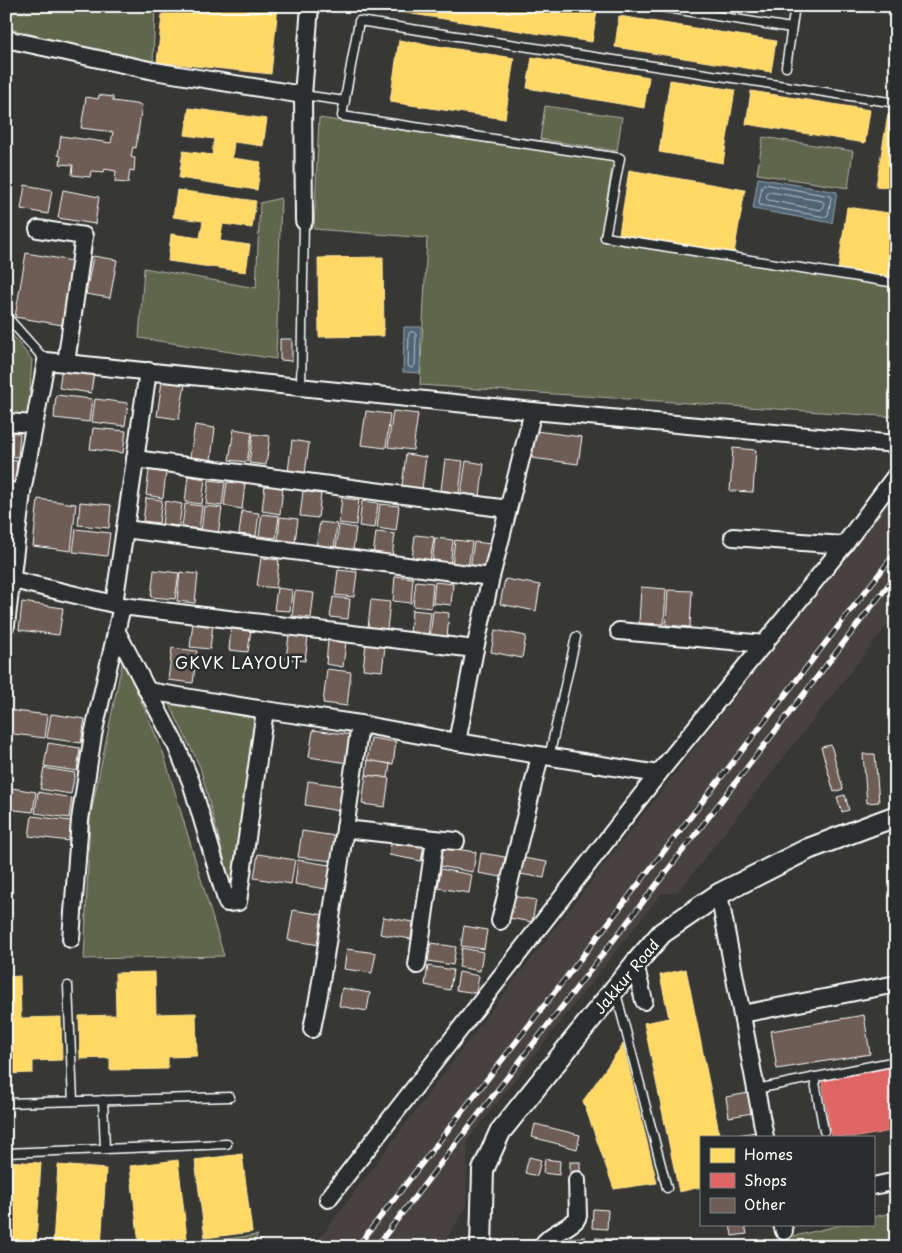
<svg xmlns="http://www.w3.org/2000/svg" width="902" height="1253" viewBox="0 0 902 1253" font-family="'Playpen Sans',sans-serif">
<style>
.built{fill:#47423f}
.green{fill:#60664c;stroke:#b0b2a6}
.water{fill:#506574;stroke:#96a3ac}
.homes{fill:#ffd966;stroke:#ffe494}
.shops{fill:#e06666;stroke:#e99494}
.lines{fill:none;stroke-linecap:round;stroke-linejoin:round}
.shore{stroke:#b9c1c7;stroke-width:1}
.building{fill:#6d5d55;stroke:#fff}
.service-casing{stroke:#fff;stroke-width:11}
.minor-casing{stroke:#fff;stroke-width:20}
.tertiary-casing{stroke:#fff;stroke-width:24}
.service{stroke:#2a2d2e;stroke-width:8}
.minor{stroke:#2a2d2e;stroke-width:16}
.tertiary{stroke:#2a2d2e;stroke-width:20}
.rail-casing{stroke:#fff;stroke-width:5.5}
.rail{stroke:#2a2d2e;stroke-width:4;stroke-dasharray:11;stroke-linecap:butt}
.labels{text-anchor:middle;dominant-baseline:central;stroke-width:5;stroke-linejoin:round;paint-order:stroke}
.street-label{font-size:15px;fill:#fff;stroke:#2a2d2e}
.neighbourhood-label{font-size:16px;letter-spacing:1px;fill:#fff;stroke:#2a2d2e}
</style>
<rect width="100%" height="100%" fill="#373736"/>
<filter id="ink" filterUnits="userSpaceOnUse"><feTurbulence type="fractalNoise" baseFrequency=".02" numOctaves="2"/><feDisplacementMap in="SourceGraphic" scale="10" xChannelSelector="R" yChannelSelector="G"/><feConvolveMatrix kernelMatrix="1 2 1 2 8 2 1 2 1" color-interpolation-filters="sRGB"/></filter>
<g filter="url(#ink)">
<polygon class="built" points="896,493 896,614 678,892 661,894 468,1140 466,1208 441,1247 313,1247 489,1013 772,649"/>
<g class="green">
<polygon points="6,6 155,6 153,65 6,28"/>
<polygon points="545,106 622,117 617,151 540,139"/>
<polygon points="319,118 613,161 600,241 896,287 896,417 420,385 427,238 314,229"/>
<polygon points="763,137 853,151 848,188 757,174"/>
<polygon points="281,198 276,359 139,338 144,268 256,288 260,203"/>
<polygon points="6,327 32,360 28,418 6,416"/>
<polygon points="123,659 163,752 224,956 84,959 90,818"/>
<polygon points="169,703 256,717 231,885 200,767"/>
<polygon points="896,1212 896,1247 783,1247 782,1239 845,1224 873,1224 873,1217"/>
<polygon points="258,1235 252,1247 158,1247"/>
</g>
<g class="water">
<polygon points="758,178 837,192 832,223 753,209"/>
<polygon points="404,327 421,327 420,373 403,372"/>
</g>
<g class="homes">
<polygon points="163,6 278,6 271,74 157,62"/>
<polygon points="381,6 565,6 597,11 592,42 380,9"/>
<polygon points="754,6 786,6 785,11"/>
<polygon points="619,16 776,41 771,72 615,47"/>
<polygon points="399,40 514,58 505,119 390,102"/>
<polygon points="532,57 649,77 644,108 527,88"/>
<polygon points="670,80 735,90 723,163 659,152"/>
<polygon points="751,91 870,110 865,143 746,124"/>
<polygon points="189,108 267,119 263,146 234,142 232,158 261,162 257,190 179,178 183,151 212,155 214,139 185,135"/>
<polygon points="888,114 896,115 896,189 876,186"/>
<polygon points="629,170 745,190 734,253 619,234"/>
<polygon points="177,190 256,201 252,228 223,224 220,241 250,245 246,272 168,261 171,234 200,238 203,221 173,217"/>
<polygon points="847,207 896,214 896,278 838,270"/>
<polygon points="383,257 384,336 319,337 318,258"/>
<polygon points="686,969 720,1137 701,1137 701,1187 679,1192 644,1023 669,1018 660,975"/>
<polygon points="155,972 156,1014 196,1013 197,1056 168,1057 168,1069 110,1070 110,1058 80,1059 79,1016 116,1015 115,973"/>
<polygon points="20,976 21,1018 61,1017 62,1060 33,1061 33,1073 6,1074 6,977"/>
<polygon points="623,1044 657,1183 614,1189 583,1101"/>
<polygon points="242,1154 252,1232 205,1238 195,1160"/>
<polygon points="178,1160 187,1238 139,1244 130,1166"/>
<polygon points="6,1161 41,1163 36,1242 6,1239"/>
<polygon points="58,1165 106,1169 101,1247 53,1244"/>
</g>
<polygon class="shops" points="896,1067 896,1130 859,1137 831,1137 822,1080"/>
<g class="lines">
<g class="shore">
<polygon points="764,184 830,196 831,198 828,215 825,217 760,205 759,203 762,186"/>
<polygon points="770,192 822,201 824,203 823,208 820,210 768,200 766,198 767,194"/>
<polygon points="410,332 414,332 416,334 415,365 413,368 409,367 408,365 409,334"/>
</g>
</g>
<g class="building">
<polygon points="99,95 113,97 113,101 142,105 136,148 133,147 131,157 135,158 134,171 130,170 128,183 115,182 116,171 105,169 104,172 91,171 90,177 72,175 73,165 60,164 61,156 58,155 61,136 111,143 113,132 81,128 86,97 98,99"/>
<polygon points="25,185 52,190 48,214 21,209"/>
<polygon points="63,190 99,197 95,224 58,218"/>
<polygon points="26,253 73,261 62,325 15,317"/>
<polygon points="93,256 117,260 110,298 86,294"/>
<polygon points="280,339 292,339 292,361 280,360"/>
<polygon points="62,367 94,371 91,393 59,388"/>
<polygon points="162,381 185,385 179,419 157,416"/>
<polygon points="56,395 92,399 89,422 54,418"/>
<polygon points="95,399 128,403 125,426 92,422"/>
<polygon points="366,411 390,414 386,448 361,445"/>
<polygon points="393,411 418,414 413,450 388,447"/>
<polygon points="195,425 215,428 211,460 190,457"/>
<polygon points="93,428 126,431 123,453 90,449"/>
<polygon points="234,429 252,432 247,462 229,460"/>
<polygon points="536,431 582,437 578,464 532,458"/>
<polygon points="6,432 20,433 18,457 6,456"/>
<polygon points="253,434 270,436 266,465 249,463"/>
<polygon points="292,440 309,443 305,474 288,472"/>
<polygon points="733,448 756,450 753,492 730,491"/>
<polygon points="406,454 426,457 422,489 402,486"/>
<polygon points="445,459 463,461 459,493 441,490"/>
<polygon points="6,460 17,461 15,485 6,484"/>
<polygon points="466,461 484,464 480,496 461,493"/>
<polygon points="149,470 166,473 163,498 146,495"/>
<polygon points="188,476 205,479 202,504 185,502"/>
<polygon points="209,480 225,482 222,506 206,504"/>
<polygon points="227,482 245,484 242,509 224,506"/>
<polygon points="265,485 283,488 280,514 262,511"/>
<polygon points="303,491 321,494 318,518 300,516"/>
<polygon points="146,498 162,500 159,523 143,521"/>
<polygon points="342,498 359,500 356,525 339,523"/>
<polygon points="38,499 76,504 71,551 33,546"/>
<polygon points="165,501 182,504 179,526 162,524"/>
<polygon points="362,501 378,503 375,528 359,526"/>
<polygon points="80,502 111,505 109,528 78,525"/>
<polygon points="185,504 202,506 199,529 182,527"/>
<polygon points="380,504 399,506 396,531 377,528"/>
<polygon points="204,506 222,508 218,535 201,532"/>
<polygon points="242,511 259,513 256,536 239,534"/>
<polygon points="262,514 279,516 276,538 259,536"/>
<polygon points="280,517 298,519 295,542 278,540"/>
<polygon points="320,522 337,524 334,549 316,547"/>
<polygon points="339,525 356,528 353,551 336,549"/>
<polygon points="76,529 110,533 107,556 73,552"/>
<polygon points="376,532 395,534 392,557 373,555"/>
<polygon points="415,535 434,537 430,562 412,559"/>
<polygon points="435,538 453,540 450,566 432,564"/>
<polygon points="455,540 472,542 468,568 452,566"/>
<polygon points="474,542 492,544 489,571 470,568"/>
<polygon points="261,558 279,560 276,588 257,586"/>
<polygon points="154,570 179,573 175,599 151,597"/>
<polygon points="338,570 357,572 354,597 335,595"/>
<polygon points="180,572 198,574 195,603 177,601"/>
<polygon points="395,576 413,578 411,603 393,601"/>
<polygon points="505,579 540,585 536,611 500,604"/>
<polygon points="416,581 433,583 431,608 413,606"/>
<polygon points="435,582 453,584 451,605 433,603"/>
<polygon points="641,587 666,589 664,624 639,623"/>
<polygon points="277,588 292,590 290,611 274,610"/>
<polygon points="668,590 692,591 690,627 666,625"/>
<polygon points="295,591 314,593 311,618 292,616"/>
<polygon points="333,597 350,599 348,619 330,617"/>
<polygon points="371,600 390,602 387,629 368,627"/>
<polygon points="22,602 63,608 59,635 19,630"/>
<polygon points="412,610 431,612 428,636 410,634"/>
<polygon points="433,611 449,613 447,639 430,637"/>
<polygon points="193,622 213,624 210,649 190,647"/>
<polygon points="231,627 251,629 248,652 229,650"/>
<polygon points="495,630 526,636 522,658 491,652"/>
<polygon points="289,635 308,637 305,661 286,659"/>
<polygon points="328,640 346,642 343,667 326,664"/>
<polygon points="366,644 385,647 382,671 363,669"/>
<polygon points="172,648 197,651 193,683 168,680"/>
<polygon points="327,669 351,672 347,706 323,703"/>
<polygon points="7,710 48,715 45,738 6,733"/>
<polygon points="51,714 85,719 81,743 47,738"/>
<polygon points="313,730 353,735 348,763 309,757"/>
<polygon points="371,738 396,742 393,764 367,761"/>
<polygon points="48,743 80,748 77,771 44,766"/>
<polygon points="831,745 843,789 834,792 821,747"/>
<polygon points="863,754 875,754 879,802 867,803"/>
<polygon points="368,760 390,764 388,778 366,775"/>
<polygon points="44,768 75,773 71,794 40,789"/>
<polygon points="366,775 389,778 385,807 362,804"/>
<polygon points="308,781 343,786 339,811 305,805"/>
<polygon points="6,787 36,792 33,812 6,809"/>
<polygon points="38,792 72,798 69,818 35,813"/>
<polygon points="845,795 849,810 842,812 837,797"/>
<polygon points="32,816 71,821 69,841 29,836"/>
<polygon points="302,831 335,836 332,861 298,857"/>
<polygon points="392,839 424,845 421,861 389,855"/>
<polygon points="442,847 476,852 473,872 439,866"/>
<polygon points="481,853 505,857 502,877 478,873"/>
<polygon points="258,854 295,860 291,884 254,878"/>
<polygon points="523,858 547,862 544,878 520,874"/>
<polygon points="298,860 336,866 332,890 295,884"/>
<polygon points="441,869 472,875 469,893 438,888"/>
<polygon points="513,896 536,900 532,922 509,918"/>
<polygon points="293,910 325,915 320,945 288,940"/>
<polygon points="383,917 413,922 411,939 380,934"/>
<polygon points="464,926 487,930 484,949 461,946"/>
<polygon points="431,943 456,947 453,965 428,961"/>
<polygon points="462,948 483,952 480,971 459,967"/>
<polygon points="347,949 376,953 372,973 344,969"/>
<polygon points="428,966 453,970 450,990 425,985"/>
<polygon points="459,972 479,976 476,993 456,990"/>
<polygon points="342,988 370,993 367,1011 339,1006"/>
<polygon points="864,1015 870,1054 777,1069 771,1031"/>
<polygon points="749,1093 752,1113 729,1117 726,1097"/>
<polygon points="535,1124 580,1135 577,1149 532,1137"/>
<polygon points="755,1132 756,1137 732,1137 732,1136"/>
<polygon points="529,1157 541,1160 537,1176 525,1173"/>
<polygon points="545,1159 560,1161 559,1175 543,1173"/>
<rect x="570" y="1162" width="10" height="11"/>
<polygon points="593,1209 608,1210 607,1229 592,1228"/>
<polygon points="730,1224 745,1224 747,1234 732,1236"/>
<polygon points="585,1237 585,1247 570,1247 570,1238"/>
<polygon points="595,1238 611,1239 611,1247 595,1247"/>
</g>
<g class="lines">
<g class="service-casing">
<g id="service">
<polyline points="655,6 791,28"/>
<polyline points="786,67 795,6"/>
<polyline points="303,95 345,101"/>
<polyline points="896,103 359,21 342,116 620,158 605,237 896,283"/>
<polyline points="6,316 46,361"/>
<polyline points="301,387 304,221"/>
<polyline points="549,757 576,637"/>
<polyline points="68,986 73,1101"/>
<polyline points="616,993 667,1188"/>
<polyline points="814,1077 824,1131"/>
<polyline points="756,1089 896,1061"/>
<polyline points="103,1100 105,1149"/>
<polyline points="6,1103 230,1097"/>
<polyline points="6,1153 227,1144"/>
</g>
</g>
<g class="minor-casing">
<g id="minor">
<polyline points="6,39 154,71 303,95"/>
<polyline points="304,221 303,95 310,6"/>
<polyline points="38,229 84,236 66,363"/>
<polyline points="6,422 34,424"/>
<polyline points="135,459 508,509"/>
<polyline points="6,491 22,492"/>
<polyline points="125,529 491,577"/>
<polyline points="733,537 844,545"/>
<polyline points="13,580 122,606 475,649"/>
<polyline points="114,604 148,371"/>
<polyline points="6,625 22,492 46,361 533,411 896,444"/>
<polyline points="116,630 177,747 191,782 227,903 238,902 265,710"/>
<polyline points="619,631 765,644"/>
<polyline points="148,691 265,710 360,724 457,742 658,774"/>
<polyline points="360,724 345,829 435,839 417,965"/>
<polyline points="457,742 475,649 491,577 533,411"/>
<polyline points="435,839 456,841"/>
<polyline points="719,894 765,1137"/>
<polyline points="500,921 540,756"/>
<polyline points="71,939 80,820 93,735 122,606"/>
<polyline points="635,964 644,1001"/>
<polyline points="742,1014 896,984"/>
<polyline points="312,1029 319,994 345,829"/>
<polyline points="873,1186 896,1181"/>
<polyline points="328,1199 658,774 844,545 896,475"/>
<polyline points="782,1224 784,1231"/>
<path d="M541,1247C549,1234 565,1230 576,1220L578,1216L577,1180"/>
</g>
</g>
<g class="tertiary-casing">
<polyline id="tertiary" points="481,1247 483,1170 500,1132 635,964 662,933 719,894 808,849 896,816"/>
</g>
<use href="#service" class="service"/>
<use href="#minor" class="minor"/>
<use href="#tertiary" class="tertiary"/>
<g class="rail-casing">
<g id="rail">
<polyline points="357,1247 896,552"/>
<polyline points="376,1247 896,575"/>
</g>
</g>
<use href="#rail" class="rail"/>
</g>
</g>
<g class="labels">
<g class="street-label">
<text transform="translate(626 976) rotate(-50)">Jakkur Road</text>
</g>
<g class="neighbourhood-label">
<text x="239" y="662">GKVK LAYOUT</text>
</g>
</g>
<rect width="902" height="1253" fill="none" stroke="#2a2d2e" stroke-width="25"/>
<rect x="12" y="12" width="877" height="1228" fill="none" stroke="#fff" stroke-width="2" filter="url(#ink)"/>
<rect x="700" y="1136" width="175" height="90" fill="#2a2d2e" stroke="#7f8182"/>
<rect x="710" y="1148" width="25" height="15" fill="#ffd966" stroke="#7f8182"/>
<text x="744" y="1160" font-size="15" fill="#ffffff">Homes</text>
<rect x="710" y="1173" width="25" height="15" fill="#e06666" stroke="#7f8182"/>
<text x="744" y="1186" font-size="15" fill="#ffffff">Shops</text>
<rect x="710" y="1198" width="25" height="15" fill="#6d5d55" stroke="#7f8182"/>
<text x="744" y="1210" font-size="15" fill="#ffffff">Other</text>
</svg>
